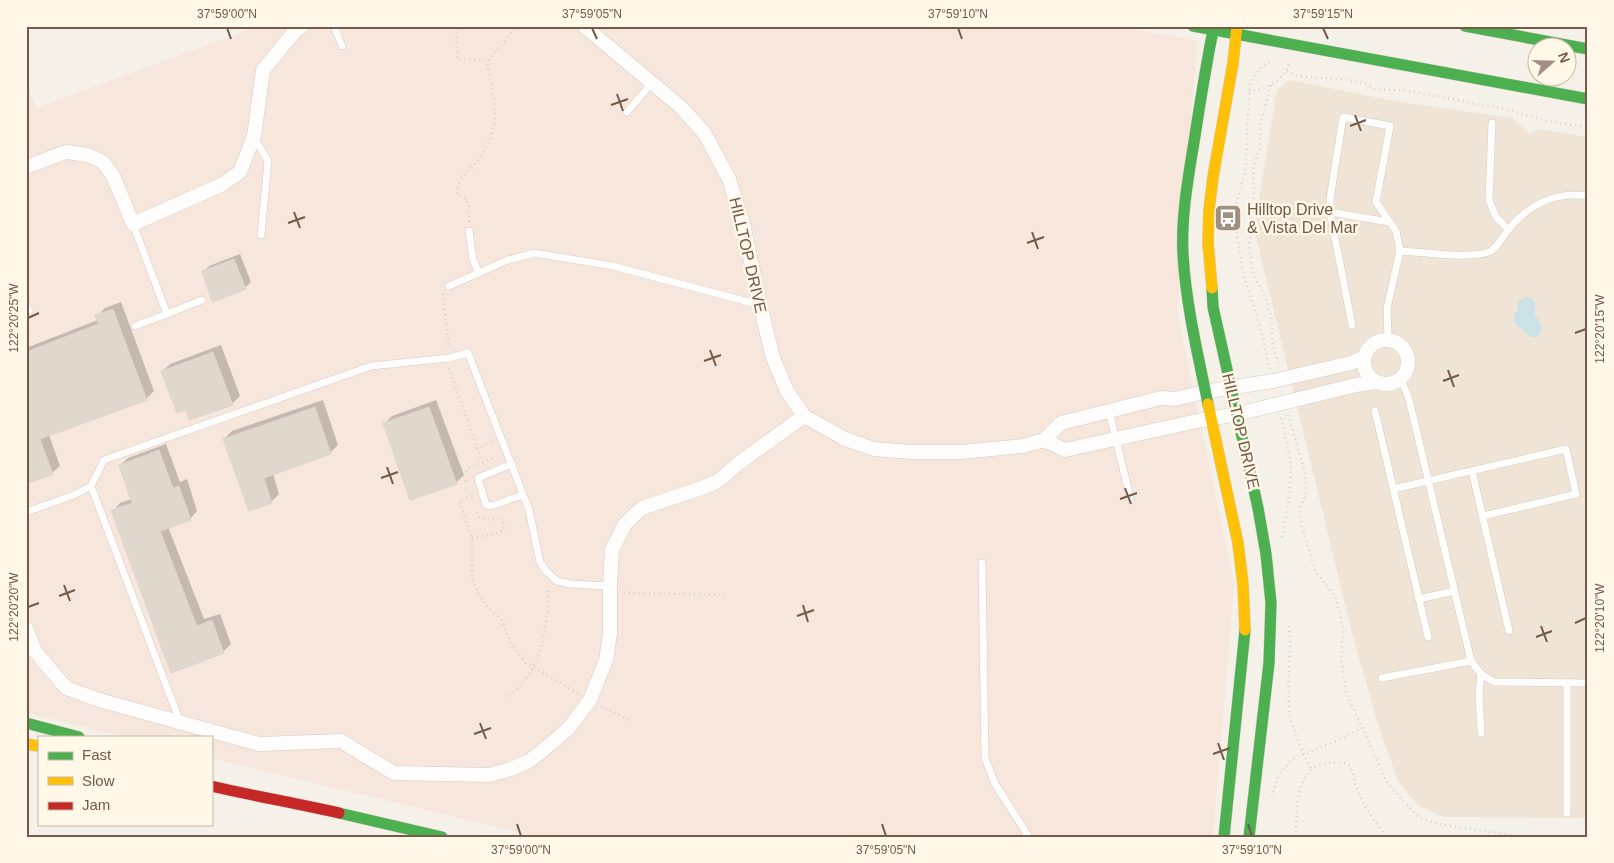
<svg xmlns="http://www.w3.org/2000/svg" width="1614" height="863" viewBox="0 0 1614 863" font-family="Arial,sans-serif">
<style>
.residential{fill:#efe4d5}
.commercial{fill:#f6e6db}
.water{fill:#cae2e6}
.shadow{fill:#0003}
.building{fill:#e0d7cd;stroke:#dfd4ca}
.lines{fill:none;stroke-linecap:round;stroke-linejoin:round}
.lane-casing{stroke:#d5ccc3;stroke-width:8}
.street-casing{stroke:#d5ccc3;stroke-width:15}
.fast-casing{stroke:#d7cdc4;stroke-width:12}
.slow-casing{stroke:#d7cdc4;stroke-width:12}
.jam-casing{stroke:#d7cdc4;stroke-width:12}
.path{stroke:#d7d0c9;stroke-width:2.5;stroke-dasharray:1 4;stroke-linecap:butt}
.lane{stroke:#fefdfc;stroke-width:7}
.street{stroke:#fefdfc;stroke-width:14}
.fast{stroke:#4caf50;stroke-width:11}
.slow{stroke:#ffc107;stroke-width:11}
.jam{stroke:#c62828;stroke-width:11}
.ticks{fill:none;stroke:#735a49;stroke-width:2}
.labels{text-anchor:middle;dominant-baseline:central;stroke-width:5;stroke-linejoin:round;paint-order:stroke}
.poi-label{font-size:16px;fill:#735a49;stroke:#fff7e8;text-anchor:start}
.street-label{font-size:16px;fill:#735a49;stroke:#fff7e8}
.neatline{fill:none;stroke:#735a49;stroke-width:2}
.ticks-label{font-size:12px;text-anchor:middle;fill:#735a49}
</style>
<rect width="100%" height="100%" fill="#f6f1e8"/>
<polygon class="residential" points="1289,80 1400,102 1512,118 1530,134 1539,129 1588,137 1588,818 1444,817 1425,809 1416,803 1398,781 1378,724 1352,633 1254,229 1277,90"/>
<polygon class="commercial" points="259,26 1119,26 1197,41 1177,312 1234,583 1213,837 538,837 211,758 211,737 126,737 26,713 26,83 36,108"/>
<path class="water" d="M1526,297L1531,298L1535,302V315L1542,326L1540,334L1536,337C1529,337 1529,335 1524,331C1517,325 1512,325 1514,314L1517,311L1519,301Z"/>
<g class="shadow">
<polygon points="240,254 251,282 245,288 203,272 209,266"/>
<polygon points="121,302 154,391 146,399 49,435 60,466 52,473 26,482 26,348 98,320 97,316 105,308"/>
<polygon points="221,345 240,396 232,404 187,408 163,371 170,364"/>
<polygon points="323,400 338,445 330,453 273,474 279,494 271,502 224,439 232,431"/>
<polygon points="436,400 464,475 456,483 384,424 392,416"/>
<polygon points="166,444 180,482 187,479 197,511 190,519 168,527 204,619 220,614 231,644 223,652 171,672 113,511 120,503 132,499 120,465 128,458"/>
</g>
<g class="building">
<polygon points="234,259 246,289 212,302 202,271"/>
<polygon points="113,309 147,400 40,439 53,474 26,484 26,352 98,324 95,315"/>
<polygon points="213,352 233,405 189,420 186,410 177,413 161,371"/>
<polygon points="315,407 331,454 264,478 272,503 249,511 223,439"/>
<polygon points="429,407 457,484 410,500 383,423"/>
<polygon points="159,450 173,488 179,486 191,520 160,531 197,626 212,620 224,653 171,673 111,510 132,503 119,465"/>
</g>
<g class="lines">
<g class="lane-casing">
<g id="lane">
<polyline points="334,26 342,46"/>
<polyline points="627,112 652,83"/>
<polyline points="1492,123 1489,200 1496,217 1508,229"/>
<polyline points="254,137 268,161 261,235"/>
<polyline points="1330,212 1389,222"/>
<polyline points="133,224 167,314 135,326"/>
<polyline points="469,231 473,260 479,273"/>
<path d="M1400,251C1422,252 1474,260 1491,251C1498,247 1503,236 1508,230C1528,205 1555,191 1588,196"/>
<polyline points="449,286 508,260 534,253 613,266 760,305"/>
<polyline points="26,304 29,311 26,312"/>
<polyline points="167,314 202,300"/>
<polyline points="1352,325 1330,212 1330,199 1343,117 1390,126 1376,202 1396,231 1400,251 1387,308 1388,339"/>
<polyline points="1401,379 1409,399 1471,661 1481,674 1494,682 1588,683"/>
<polyline points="1109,411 1130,497"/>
<polyline points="1375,411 1428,637"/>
<polyline points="512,464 478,478 486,505 491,506 523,495"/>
<polyline points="1472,471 1509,631"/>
<polyline points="91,486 104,460 371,366 449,358 468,353 529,510 540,562 546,571 557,581 570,584 610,586"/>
<polyline points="1393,489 1566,449 1576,494 1483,516"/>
<polyline points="26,512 74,495 91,486 180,722"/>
<polyline points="982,563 985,758 995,784 1029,837"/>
<polyline points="1419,599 1454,591"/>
<polyline points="1382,678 1471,661"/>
<polyline points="1481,733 1479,693 1481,674"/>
<polyline points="1567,813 1567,683"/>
</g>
</g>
<g class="street-casing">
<g id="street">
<polyline points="584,26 682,108 705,134 729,179 743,223 760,305 773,358 787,391 804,416 845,439 874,449 912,452 961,452 1023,446 1044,440"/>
<polyline points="26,167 66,152 88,155 103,162 113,176 133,224 221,185 240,172 254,136 263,70 296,30 302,26"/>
<circle cx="1386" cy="362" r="22"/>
<polyline points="1044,440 1065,450 1197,421 1237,414 1356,385 1376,382"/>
<polyline points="1044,440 1061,423 1161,398 1175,399 1204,392 1273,381 1351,363 1363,358"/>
<polyline points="26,628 35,651 66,688 99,700 259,744 341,741 394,773 489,775 511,769 529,761 542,751 568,729 590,700 606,660 610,634 610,586 612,550 625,524 642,508 702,488 718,481 739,463 804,416"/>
</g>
</g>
<g class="fast-casing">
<g id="fast">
<polyline points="1193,26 1588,99"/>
<polyline points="1465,26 1588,49"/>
<polyline points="1212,288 1213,307 1258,508 1266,554 1271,603 1269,663 1249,837"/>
<path d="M1208,404C1198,355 1186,305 1183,255C1181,217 1188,179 1194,142C1200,103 1206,64 1214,26"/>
<polyline points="26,723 79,737"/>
<polyline points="339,813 442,837"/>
<polyline points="1224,837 1245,630"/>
</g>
</g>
<g class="slow-casing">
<g id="slow">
<polyline points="1212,288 1208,243 1209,210 1213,177 1233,63 1237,26"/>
<polyline points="1208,404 1238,543 1243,585 1245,630"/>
<polyline points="26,744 39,746"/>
</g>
</g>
<g class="jam-casing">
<path id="jam" d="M211,786C253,796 296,803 339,813"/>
</g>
<g class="path">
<polyline points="462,26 463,28 457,30 457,59 482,60 487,62 517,26"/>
<polyline points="1287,71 1298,76 1340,79 1364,83 1375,89 1410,91 1509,110 1546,121 1588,127"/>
<polyline points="1271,85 1261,121 1260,145 1253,169 1254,193 1249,246 1253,274 1266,298 1272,320 1272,340 1278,365"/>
<path d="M1249,92C1266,89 1284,81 1289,63"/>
<path d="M469,222V205L466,198L457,194C460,172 468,175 479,159C503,124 494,100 487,62"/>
<polyline points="443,294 449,348"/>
<polyline points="449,368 482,462"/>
<polyline points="1270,369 1259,323 1244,277 1236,231 1236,204 1245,172 1250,83 1260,68 1272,60"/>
<polyline points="1288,415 1305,472 1306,494 1300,508 1302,527 1316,572 1336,598 1343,630 1341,658 1346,692 1386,781 1404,802 1420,818 1438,824 1523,837"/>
<polyline points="1281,418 1291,464 1289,498 1282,538"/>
<polyline points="477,448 492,442"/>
<polyline points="466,481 464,476 468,468 494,458"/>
<polyline points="472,496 459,501 472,538 472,579 478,593 488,608 501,618 510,642 526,663 579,694"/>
<polyline points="477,512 479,517 487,520 494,518"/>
<polyline points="472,538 495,534 504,530 504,526 500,515 501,515"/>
<polyline points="624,593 727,595"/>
<path d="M1289,626C1292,656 1286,686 1290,715C1293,733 1303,753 1311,769"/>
<path d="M509,696C544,668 546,629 549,588"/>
<polyline points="601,706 629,720"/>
<polyline points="1272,797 1278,776 1292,759 1336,741 1362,728"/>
<path d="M1296,837C1297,800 1295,754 1348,764C1354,772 1353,777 1356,786C1362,804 1375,822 1387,837"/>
<polyline points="1582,837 1588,836"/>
</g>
<use href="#lane" class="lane"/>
<use href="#street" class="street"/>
<use href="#fast" class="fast"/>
<use href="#slow" class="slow"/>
<use href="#jam" class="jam"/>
</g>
<path class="ticks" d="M227,28L231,39M592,28L597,39M958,28L962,39M1323,28L1328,39M617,94L623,111M611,105L628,99M1355,115L1361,131M1350,126L1366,120M294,212L300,228M288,223L305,217M1032,232L1038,249M1027,243L1044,237M28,318L39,313M1575,333L1586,329M710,350L716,366M704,361L721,355M1448,370L1454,387M1443,381L1459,375M387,467L393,484M381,478L398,472M1125,488L1131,504M1120,499L1137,493M64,585L70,601M59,596L75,590M803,605L808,622M28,607L39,603M797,616L814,610M1575,623L1586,618M1541,626L1547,642M1536,637L1552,631M480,723L486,739M474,734L491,728M1218,743L1224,760M1213,754L1230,748M517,824L521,836M882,824L886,836M1248,824L1252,836"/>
<defs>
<g id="bus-square" transform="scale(1.4375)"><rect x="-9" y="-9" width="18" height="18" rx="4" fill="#a18f81" stroke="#fff7e8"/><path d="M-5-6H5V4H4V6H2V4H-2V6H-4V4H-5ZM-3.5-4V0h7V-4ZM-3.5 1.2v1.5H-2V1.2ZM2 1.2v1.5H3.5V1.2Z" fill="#fff"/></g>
</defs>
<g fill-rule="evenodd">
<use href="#bus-square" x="1228" y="218"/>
</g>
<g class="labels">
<g class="poi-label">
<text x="1247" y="209">Hilltop Drive<tspan x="1247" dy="18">&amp; Vista Del Mar</tspan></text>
</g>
<g class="street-label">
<text transform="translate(748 255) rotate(77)">HILLTOP DRIVE</text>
<text transform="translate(1241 431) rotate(77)">HILLTOP DRIVE</text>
</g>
</g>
<rect width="1614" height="863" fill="none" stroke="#fff7e8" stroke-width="55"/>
<rect x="38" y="736" width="175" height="90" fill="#fff7e8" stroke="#c7b8a8"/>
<rect x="48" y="752" width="25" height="8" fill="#4caf50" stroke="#c7b8a8"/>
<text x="82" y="760" font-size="15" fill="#735a49">Fast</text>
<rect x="48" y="777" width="25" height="8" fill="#ffc107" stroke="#c7b8a8"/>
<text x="82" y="786" font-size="15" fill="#735a49">Slow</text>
<rect x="48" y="802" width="25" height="8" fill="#c62828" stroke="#c7b8a8"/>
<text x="82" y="810" font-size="15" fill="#735a49">Jam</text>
<g transform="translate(1552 62) rotate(70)"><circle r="24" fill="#fff7e8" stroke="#c7b8a8"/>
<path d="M0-4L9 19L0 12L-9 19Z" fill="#a18f81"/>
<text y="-8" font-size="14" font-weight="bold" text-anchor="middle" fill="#735a49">N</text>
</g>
<rect x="28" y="28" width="1558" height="808" class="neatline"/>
<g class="ticks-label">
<text x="227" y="18">37°59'00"N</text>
<text x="592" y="18">37°59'05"N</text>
<text x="958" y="18">37°59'10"N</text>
<text x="1323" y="18">37°59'15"N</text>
<text transform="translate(14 318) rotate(-90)" y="4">122°20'25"W</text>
<text transform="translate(1600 329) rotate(-90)" y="4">122°20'15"W</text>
<text transform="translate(14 607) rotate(-90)" y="4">122°20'20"W</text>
<text transform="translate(1600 618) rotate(-90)" y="4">122°20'10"W</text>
<text x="521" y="854">37°59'00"N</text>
<text x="886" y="854">37°59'05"N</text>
<text x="1252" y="854">37°59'10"N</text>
</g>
</svg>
